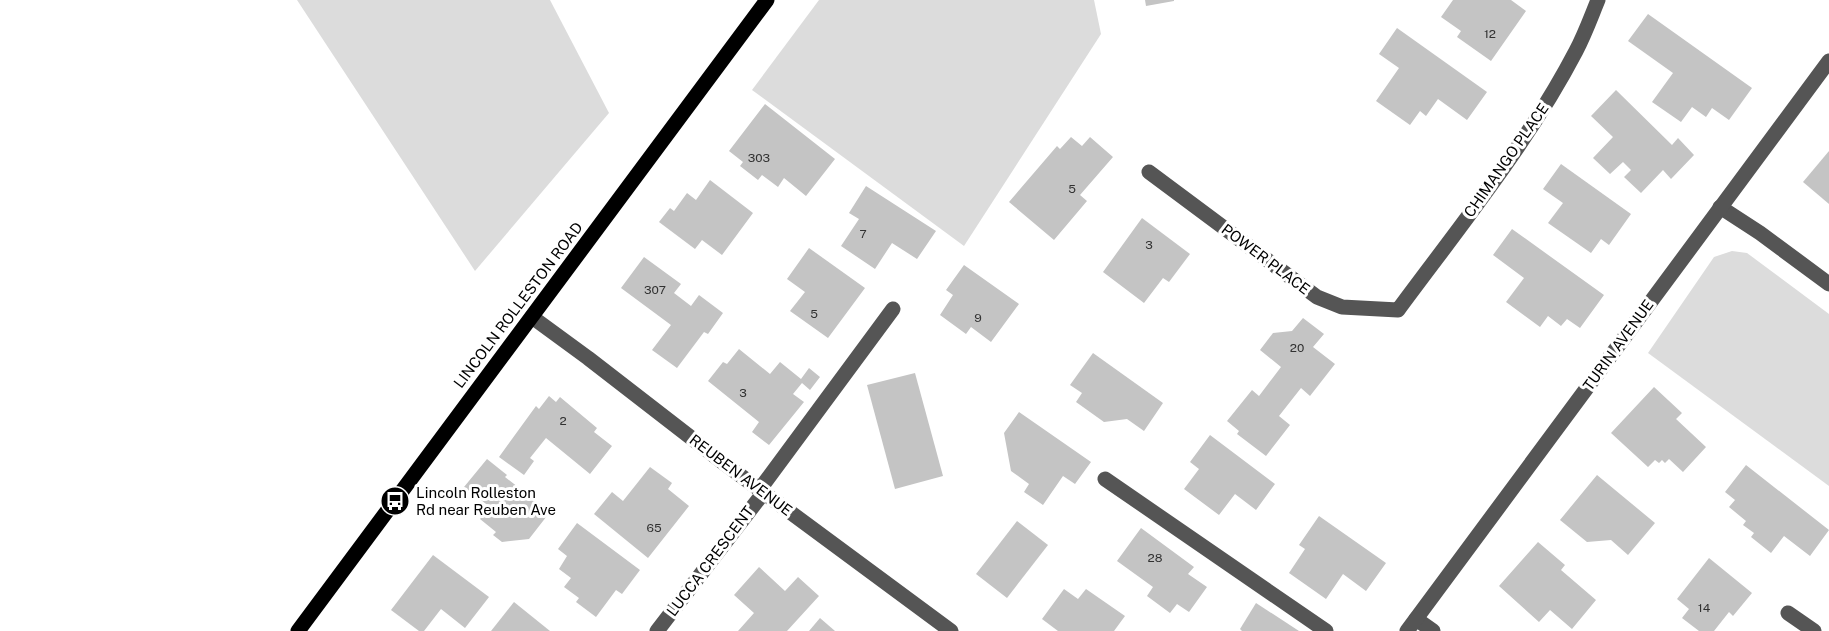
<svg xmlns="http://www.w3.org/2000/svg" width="1829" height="631" viewBox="0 0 1829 631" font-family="'Public Sans',sans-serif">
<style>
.green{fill:#dcdcdc}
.building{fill:#c4c4c4}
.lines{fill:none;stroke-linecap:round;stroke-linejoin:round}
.minor{stroke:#555;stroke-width:15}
.major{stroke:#000;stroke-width:15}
.labels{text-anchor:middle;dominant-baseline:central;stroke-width:6;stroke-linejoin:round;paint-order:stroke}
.number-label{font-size:12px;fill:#313131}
.street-label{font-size:15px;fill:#000;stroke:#fff}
.poi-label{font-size:15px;fill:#000;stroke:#fff;text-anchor:start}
</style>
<rect width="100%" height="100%" fill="#fff"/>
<g class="green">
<polygon points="297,0 550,0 609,113 475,271"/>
<polygon points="819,0 1094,0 1101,34 964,246 752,90"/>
<polygon points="1732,251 1747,253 1829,314 1829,486 1648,353 1714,257"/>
</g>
<g class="building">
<polygon points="1145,0 1174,0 1174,1 1146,6"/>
<polygon points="1453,0 1511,0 1526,11 1491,61 1457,37 1461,31 1441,17"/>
<polygon points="1648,14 1752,88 1729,120 1712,108 1706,117 1692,107 1681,122 1652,102 1673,73 1628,41"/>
<polygon points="1397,28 1487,92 1467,120 1438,99 1426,116 1420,111 1410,125 1376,101 1399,68 1379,54"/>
<polygon points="1616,90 1672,145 1678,138 1694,155 1671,179 1663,170 1641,193 1624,177 1631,170 1623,162 1610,174 1593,158 1613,137 1591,116"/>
<polygon points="765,104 835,159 806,196 784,178 778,187 762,175 758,180 740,166 743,162 729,151"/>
<polygon points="1071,137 1082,146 1090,137 1113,157 1080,195 1087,201 1054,240 1009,202 1057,146 1060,149"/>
<polygon points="1829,151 1829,204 1803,182"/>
<polygon points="1561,164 1631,214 1609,245 1601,239 1591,253 1548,223 1563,203 1543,189"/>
<polygon points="710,180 753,213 722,255 702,240 695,249 659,222 670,208 674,211 687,193 696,200"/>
<polygon points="866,186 936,231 917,259 892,243 875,269 841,246 859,219 849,213"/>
<polygon points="1142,218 1190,254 1169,282 1163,278 1144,303 1103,272"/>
<polygon points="1512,229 1604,295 1580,328 1567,319 1561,326 1548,316 1540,327 1506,302 1524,278 1493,255"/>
<polygon points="809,248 865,288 828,338 790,311 805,292 787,279"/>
<polygon points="644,257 681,284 674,293 691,306 699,295 723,313 708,334 704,332 677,368 652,350 671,325 621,288"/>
<polygon points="964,265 1019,304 991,342 971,327 966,334 940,315 953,295 946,290"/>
<polygon points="1303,318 1324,334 1313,347 1335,364 1310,396 1301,388 1279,416 1290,425 1266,456 1237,434 1239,431 1227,421 1252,390 1259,396 1281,367 1260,350 1273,333 1292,331"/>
<polygon points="739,349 770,374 780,362 801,379 809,368 820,377 810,390 802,383 793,394 804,402 769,445 752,432 759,422 708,381 723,362 727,364"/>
<polygon points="1093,353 1163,403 1144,431 1127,419 1104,422 1076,402 1082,393 1070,385"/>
<polygon points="915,373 943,476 895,489 867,385"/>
<polygon points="1654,387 1682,413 1676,419 1706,447 1683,472 1669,459 1665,463 1662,460 1659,463 1655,460 1648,467 1611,433"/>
<polygon points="549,396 556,402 560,397 597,428 594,432 612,446 590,474 546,438 530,458 534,461 524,475 499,457 536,406 539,409"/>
<polygon points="1019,412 1091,462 1075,484 1063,476 1043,505 1024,492 1029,484 1011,471 1004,433"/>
<polygon points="1210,435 1275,484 1256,510 1235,494 1219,515 1184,489 1199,469 1190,462"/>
<polygon points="487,459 507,475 505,477 550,512 529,539 502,542 493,535 496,532 480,519 490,507 464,487"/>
<polygon points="1746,465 1829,530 1810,556 1784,536 1771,553 1751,537 1754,533 1743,525 1746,521 1729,507 1735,500 1725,492"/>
<polygon points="650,467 672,483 668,489 689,506 648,558 594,514 612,492 623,501"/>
<polygon points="1597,475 1655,523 1628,555 1611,540 1587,542 1560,520"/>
<polygon points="1319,516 1386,563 1366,591 1343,574 1326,599 1289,573 1305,549 1299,545"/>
<polygon points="1017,521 1048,545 1007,598 976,574"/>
<polygon points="577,523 640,570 622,594 616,590 596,617 576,602 579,598 564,587 571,578 559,569 567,556 558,549"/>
<polygon points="1141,528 1194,567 1188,574 1207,587 1189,612 1177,604 1170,613 1147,596 1153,587 1117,561"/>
<polygon points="1538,542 1565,565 1561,570 1596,600 1572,629 1550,610 1539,622 1499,586"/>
<polygon points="433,555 489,597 465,628 441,609 424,631 419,631 391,610"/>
<polygon points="1709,558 1752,593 1733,616 1729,612 1714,631 1699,631 1682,618 1689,609 1677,599"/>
<polygon points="759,567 785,591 798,577 819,596 787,631 738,631 754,613 734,595"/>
<polygon points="1064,589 1078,599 1086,589 1125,616 1114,631 1058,631 1042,619"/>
<polygon points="514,602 550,631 491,631"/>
<polygon points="1256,603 1299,631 1242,631 1240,629"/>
<polygon points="820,618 835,631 809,631"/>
</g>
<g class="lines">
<g class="minor">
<path d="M1149,172L1317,297L1342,307L1398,310C1460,226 1528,143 1576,51C1585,34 1591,17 1598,0"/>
<polyline points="1720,207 1760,233 1829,284"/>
<polyline points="532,317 588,358 725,464 951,631"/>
<polyline points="1105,479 1326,631"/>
<polyline points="760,489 893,309"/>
<polyline points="1788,613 1814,631"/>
<polyline points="1416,619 1433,631"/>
<polyline points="657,631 764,492"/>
<polyline points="1407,631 1829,61"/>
</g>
<polyline class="major" points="298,631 767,0"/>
</g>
<defs>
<g id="bus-disc" transform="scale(1.5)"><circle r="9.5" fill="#000" stroke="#fff"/><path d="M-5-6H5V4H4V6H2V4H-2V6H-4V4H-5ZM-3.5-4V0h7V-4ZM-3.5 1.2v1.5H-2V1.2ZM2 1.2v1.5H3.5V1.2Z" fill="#fff"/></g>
</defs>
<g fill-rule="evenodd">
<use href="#bus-disc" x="395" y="501"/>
</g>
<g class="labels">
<g class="number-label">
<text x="1490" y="34">12</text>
<text x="759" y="158">303</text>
<text x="1072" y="189">5</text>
<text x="863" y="234">7</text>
<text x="1149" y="245">3</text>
<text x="655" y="290">307</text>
<text x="814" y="314">5</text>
<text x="978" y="318">9</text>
<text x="1297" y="348">20</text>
<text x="743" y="393">3</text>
<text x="563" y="421">2</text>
<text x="654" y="528">65</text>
<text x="1155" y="558">28</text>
<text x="1704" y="608">14</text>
</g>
<g class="street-label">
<text transform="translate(1506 160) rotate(-55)">CHIMANGO PLACE</text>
<text transform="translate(1266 259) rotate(37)">POWER PLACE</text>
<text transform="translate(518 305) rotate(-53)">LINCOLN ROLLESTON ROAD</text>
<text transform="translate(1618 345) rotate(-54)">TURIN AVENUE</text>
<text transform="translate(741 475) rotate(37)">REUBEN AVENUE</text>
<text transform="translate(710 561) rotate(-53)">LUCCA CRESCENT</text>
</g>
<g class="poi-label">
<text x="416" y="492">Lincoln Rolleston<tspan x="416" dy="17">Rd near Reuben Ave</tspan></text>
</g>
</g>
</svg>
